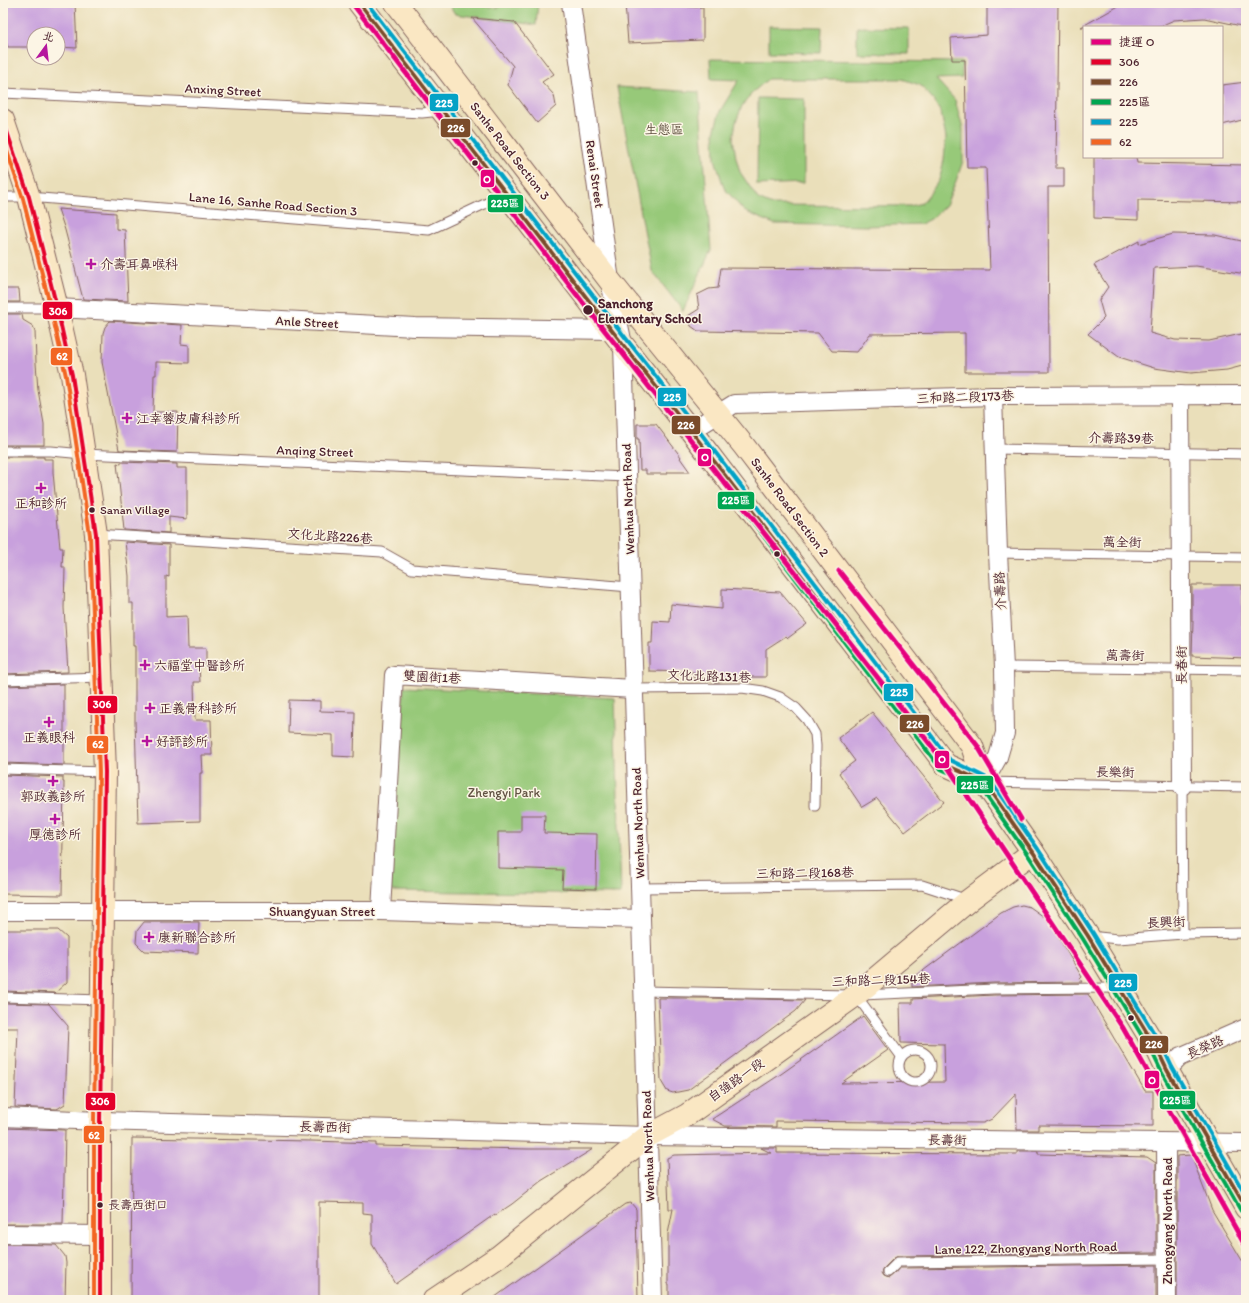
<svg xmlns="http://www.w3.org/2000/svg" width="1249" height="1303" viewBox="0 0 1249 1303" font-family="Itim,'LXGW WenKai TC',sans-serif">
<style>
.green{fill:#97c979;stroke:#707452;fill-rule:evenodd}
.building{fill:#c8a0dd}
.lines{fill:none;stroke-linecap:round;stroke-linejoin:round}
.lane-casing{stroke:#82625d;stroke-width:11}
.street-casing{stroke:#82625d;stroke-width:20}
.secondary-casing{stroke:#82625d;stroke-width:24}
.lane{stroke:#fff;stroke-width:9}
.street{stroke:#fff;stroke-width:18}
.secondary{stroke:#fae7c3;stroke-width:22}
.bus-1-casing{stroke:#fcf5e5;stroke-width:7}
.bus-2-casing{stroke:#fcf5e5;stroke-width:7}
.bus-3-casing{stroke:#fcf5e5;stroke-width:7}
.bus-4-casing{stroke:#fcf5e5;stroke-width:7}
.bus-5-casing{stroke:#fcf5e5;stroke-width:7}
.bus-1{stroke:#e4002b;stroke-width:4}
.bus-2{stroke:#7a4b2a;stroke-width:4}
.bus-3{stroke:#00a651;stroke-width:4}
.bus-4{stroke:#04a2c6;stroke-width:4}
.bus-5{stroke:#f26522;stroke-width:4}
.metro-1-casing{stroke:#fcf5e5;stroke-width:8}
.metro-1{stroke:#e5007d;stroke-width:5}
.bus-dot{fill:#4a1f2b;stroke:#fcf5e5;stroke-width:1.5}
.poi-dot{fill:#b5179e;stroke:#fcf5e5;stroke-width:1.5}
.labels{text-anchor:middle;dominant-baseline:central;stroke-width:3;stroke-linejoin:round;paint-order:stroke}
.bus-label{font-size:12px;fill:#4a1f2b;stroke:#fcf5e5;text-anchor:start}
.street-label{font-size:13px;fill:#4a1f2b;stroke:#fcf5e5}
.park-label{font-size:13px;fill:#615242;stroke:#fcf5e5}
.poi-label{font-size:13px;fill:#4a1f2b;stroke:#fcf5e5;text-anchor:start}
.stop-label{font-size:13px;font-weight:bold;fill:#4a1f2b;stroke:#fcf5e5;text-anchor:start}
.line-badge{stroke:#fcf5e5;stroke-width:1.5}
.badge-label{font-size:11px;text-anchor:middle;font-weight:bold;fill:#fff}
</style>
<rect width="100%" height="100%" fill="#fcf5e5"/>
<filter id="ink" filterUnits="userSpaceOnUse"><feTurbulence type="fractalNoise" baseFrequency=".025" numOctaves="2"/><feDisplacementMap in="SourceGraphic" scale="8" xChannelSelector="R" yChannelSelector="G"/><feConvolveMatrix kernelMatrix="1 2 1 2 8 2 1 2 1" color-interpolation-filters="sRGB"/></filter>
<filter id="wash" filterUnits="userSpaceOnUse"><feTurbulence type="fractalNoise" baseFrequency=".012" numOctaves="4" result="noise"/><feDisplacementMap in="SourceGraphic" scale="16" xChannelSelector="R" yChannelSelector="G"/><feGaussianBlur stdDeviation="0.9" result="paint"/><feColorMatrix in="noise" values="0 0 0 0 0 0 0 0 0 0 0 0 0 0 0 0 0 1.4 0 .05"/><feComposite in="paint" operator="in"/></filter>
<g filter="url(#wash)">
<rect width="100%" height="100%" fill="#eadfba"/>
<g class="green">
<polygon points="448,3 464,3 499,8 499,3 538,3 536,25 455,14"/>
<polygon points="769,26 822,27 821,53 769,52"/>
<polygon points="857,27 909,28 909,54 857,53"/>
<path d="M710,59L962,62V78L936,79L955,100L963,129V161L956,181L946,205L931,219L921,224L867,226L774,224L744,211L724,188L715,159L714,132L720,111L739,80L711,79ZM768,79H902L920,85L932,98L941,113L946,138L944,160L939,180L931,192L922,203L910,206L772,205L758,199L740,172L736,158L733,138L736,122L742,106L753,92Z"/>
<polygon points="617,87 699,92 711,250 683,311 652,271"/>
<polygon points="758,98 804,99 804,183 757,185"/>
<polygon points="404,687 615,698 621,894 390,891"/>
</g>
<g id="blocks">
<g class="building">
<polygon points="3,3 75,3 77,48 58,47 58,34 34,34 34,47 8,47 3,35"/>
<polygon points="625,3 648,3 703,8 703,40 628,43"/>
<polygon points="1058,3 1056,168 1064,168 1064,187 1048,187 1049,372 965,372 965,333 870,334 857,352 832,351 818,333 698,331 691,326 688,316 699,309 697,295 709,289 718,288 721,268 990,270 986,168 967,168 965,60 952,60 951,38 987,35 987,4"/>
<polygon points="1124,3 1246,3 1246,27 1204,18 1174,20 1158,27 1081,27"/>
<polygon points="472,18 514,22 554,74 542,82 554,95 556,106 537,123 508,85 513,66"/>
<polygon points="1246,82 1246,119 1222,125 1222,85"/>
<polygon points="1094,157 1136,157 1137,163 1246,165 1246,202 1138,200 1138,220 1094,218"/>
<polygon points="58,209 116,213 116,229 125,230 128,301 83,299 65,230"/>
<polygon points="1173,234 1215,235 1246,242 1246,274 1196,266 1154,268 1150,333 1175,340 1209,341 1246,333 1246,365 1227,370 1191,373 1154,368 1119,357 1088,334 1104,318 1099,300 1108,287 1094,265 1139,241 1139,244"/>
<polygon points="3,289 19,289 20,302 3,302"/>
<polygon points="3,314 22,314 23,320 33,326 35,331 36,363 38,390 44,424 44,445 3,445"/>
<polygon points="110,321 182,325 181,344 189,345 189,363 156,362 156,375 154,375 153,412 178,412 177,452 119,450 102,362 103,333 105,327"/>
<polygon points="637,424 656,424 681,457 680,458 690,472 667,472 667,474 646,474 646,470 640,470 639,439 637,439"/>
<polygon points="3,457 44,457 44,459 53,459 53,472 60,548 63,548 62,567 65,567 64,608 68,672 3,674"/>
<polygon points="121,462 177,464 177,468 187,468 187,519 169,517 169,533 124,530 117,463 121,464"/>
<polygon points="125,542 169,545 169,577 166,576 166,617 187,616 188,648 206,648 206,666 199,666 200,682 194,682 195,720 211,720 212,755 201,755 202,773 200,773 200,821 138,823 135,721 135,646 133,646 133,603 129,603 129,576"/>
<polygon points="1192,585 1242,585 1242,626 1246,626 1246,658 1192,656 1193,621 1192,621"/>
<polygon points="722,589 780,592 807,624 788,638 786,636 766,649 766,677 745,677 745,679 693,678 694,672 649,671 649,643 652,643 653,621 670,622 671,604 722,609"/>
<polygon points="64,684 64,765 3,763 3,686"/>
<polygon points="289,700 320,701 320,711 355,712 354,757 333,756 333,735 288,733"/>
<polygon points="872,712 944,802 905,832 877,798 862,807 839,773 855,761 838,738"/>
<polygon points="3,775 63,777 63,782 64,782 62,895 3,894"/>
<polygon points="521,815 545,815 544,833 597,834 596,889 562,888 563,870 498,868 498,832 521,832"/>
<polygon points="1022,905 1030,907 1047,919 1082,977 1080,979 1082,982 994,983 912,987 912,979 1001,913 1013,907"/>
<polygon points="144,922 199,922 198,953 144,951 136,943 137,931"/>
<polygon points="3,930 58,930 67,938 67,982 55,993 4,991"/>
<polygon points="1088,994 1145,1091 1153,1091 1153,1126 1038,1125 1038,1130 1017,1130 1016,1094 992,1119 983,1123 776,1121 776,1127 725,1126 712,1119 781,1074 863,1016 888,1050 841,1083 945,1082 944,1044 901,1043 900,1003 913,1003 913,999 994,995"/>
<polygon points="658,998 705,998 805,1000 796,1011 688,1090 673,1093 667,1091 661,1081"/>
<polygon points="3,1003 49,1004 68,1026 65,1104 57,1109 15,1107 18,1028 3,1028"/>
<polygon points="3,1128 65,1130 63,1224 3,1224"/>
<polygon points="132,1138 312,1141 376,1143 376,1146 528,1149 593,1149 541,1181 512,1204 494,1216 495,1214 396,1284 372,1244 372,1214 363,1213 363,1203 319,1202 319,1300 131,1300"/>
<polygon points="761,1148 777,1148 777,1153 1017,1154 1017,1151 1038,1151 1038,1154 1147,1157 1156,1163 1156,1253 898,1256 894,1258 884,1268 882,1273 884,1276 889,1278 901,1268 1156,1265 1156,1300 669,1300 669,1284 668,1284 668,1234 673,1209 669,1209 667,1158 674,1155 771,1153"/>
<polygon points="1191,1155 1212,1210 1246,1267 1246,1300 1177,1300 1177,1156"/>
<polygon points="631,1203 636,1209 638,1300 491,1300 625,1204"/>
<polygon points="3,1244 56,1245 65,1256 66,1263 65,1300 3,1300"/>
</g>
</g>
</g>
<g filter="url(#ink)">
<use href="#blocks" fill-opacity="0" stroke="#82625d" stroke-width="1"/>
<g class="lines">
<g class="lane-casing">
<g id="lane">
<polyline points="3,93 422,113 441,111"/>
<polyline points="3,197 29,197 429,230 506,194"/>
<polyline points="3,308 57,308"/>
<polyline points="995,449 1246,454"/>
<polyline points="3,451 51,451 83,454 627,477"/>
<polyline points="96,534 382,552 412,569 630,587"/>
<polyline points="998,553 1246,557"/>
<polyline points="1004,667 1246,670"/>
<polyline points="3,680 102,677"/>
<polyline points="633,689 742,688 763,691 780,697 796,708 807,720 815,734 816,746 815,806"/>
<polyline points="3,769 105,772"/>
<polyline points="985,782 1246,787"/>
<polyline points="1182,786 1183,934"/>
<polyline points="640,888 922,885 968,900"/>
<polyline points="1089,936 1118,939 1183,934 1246,933"/>
<polyline points="643,991 850,995"/>
<polyline points="856,995 901,1056"/>
<polyline points="862,995 994,989 1117,988"/>
<polyline points="3,997 102,1000"/>
<circle cx="915" cy="1066" r="16"/>
<polyline points="888,1272 898,1262 1167,1259"/>
</g>
</g>
<g class="street-casing">
<g id="street">
<polyline points="571,3 610,281 623,345 653,1300"/>
<polyline points="57,308 415,327 611,330"/>
<polyline points="1180,395 1182,786"/>
<polyline points="691,431 734,404 993,396 1246,395"/>
<polyline points="984,782 998,757 1005,733 1004,667 998,553 993,396"/>
<polyline points="3,911 381,911 640,919"/>
<polyline points="381,911 394,675 633,689"/>
<polyline points="1167,1070 1180,1057 1246,1028"/>
<polyline points="3,1117 100,1121 648,1136 1246,1143"/>
<polyline points="1166,1143 1167,1300"/>
<polyline points="3,1234 100,1235"/>
</g>
</g>
<g class="secondary-casing">
<g id="secondary">
<polyline points="359,3 623,345 691,431 946,765 984,782"/>
<polyline points="396,3 610,281 744,446 972,746 984,782 1033,852 1088,936 1158,1051 1167,1070 1246,1208"/>
<polyline points="3,120 29,197 57,308 72,375 96,534 105,772 100,1121 100,1300"/>
<polyline points="434,1300 498,1257 648,1136 687,1115 856,995 969,900 1033,852"/>
</g>
</g>
<use href="#lane" class="lane"/>
<use href="#street" class="street"/>
<use href="#secondary" class="secondary"/>
<g class="bus-1-casing">
<polyline id="bus-1" points="3,120 29,197 57,308 72,375 96,534 105,772 100,1121 100,1300"/>
</g>
<g class="bus-2-casing">
<polyline id="bus-2" points="359,3 623,345 691,431 946,765 984,782 1033,852 1088,936 1158,1051 1167,1070 1246,1208"/>
</g>
<g class="bus-3-casing">
<polyline id="bus-3" points="354,7 618,349 686,435 941,769 980,787 1028,855 1083,939 1153,1054 1162,1073 1241,1211"/>
</g>
<g class="bus-4-casing">
<polyline id="bus-4" points="367,3 628,341 696,427 950,760 989,779 1038,849 1093,933 1163,1048 1172,1067 1246,1196"/>
</g>
<g class="bus-5-casing">
<polyline id="bus-5" points="3,139 23,199 51,309 66,376 90,535 99,772 94,1121 94,1300"/>
</g>
<use href="#bus-1" class="bus-1"/>
<use href="#bus-2" class="bus-2"/>
<use href="#bus-3" class="bus-3"/>
<use href="#bus-4" class="bus-4"/>
<use href="#bus-5" class="bus-5"/>
<g class="metro-1-casing">
<g id="metro-1">
<polyline points="352,3 587,308 948,767 1123,1028 1246,1247"/>
<polyline points="839,571 977,745 1021,819"/>
</g>
</g>
<use href="#metro-1" class="metro-1"/>
</g>
</g>
<g class="bus-dot">
<circle cx="475" cy="163" r="3.5"/>
<circle cx="588" cy="310" r="5.5"/>
<circle cx="92" cy="510" r="3.5"/>
<circle cx="777" cy="554" r="3.5"/>
<circle cx="1131" cy="1018" r="3.5"/>
<circle cx="100" cy="1205" r="3.5"/>
</g>
<g class="poi-dot">
<path d="M89 258h4v4h4v4h-4v4h-4v-4h-4v-4h4z"/>
<path d="M125 412h4v4h4v4h-4v4h-4v-4h-4v-4h4z"/>
<path d="M39 482h4v4h4v4h-4v4h-4v-4h-4v-4h4z"/>
<path d="M143 659h4v4h4v4h-4v4h-4v-4h-4v-4h4z"/>
<path d="M148 702h4v4h4v4h-4v4h-4v-4h-4v-4h4z"/>
<path d="M47 716h4v4h4v4h-4v4h-4v-4h-4v-4h4z"/>
<path d="M145 735h4v4h4v4h-4v4h-4v-4h-4v-4h4z"/>
<path d="M51 775h4v4h4v4h-4v4h-4v-4h-4v-4h4z"/>
<path d="M53 813h4v4h4v4h-4v4h-4v-4h-4v-4h4z"/>
<path d="M147 931h4v4h4v4h-4v4h-4v-4h-4v-4h4z"/>
</g>
<g class="labels">
<g class="bus-label">
<text x="100" y="510">Sanan Village</text>
<text x="108" y="1205">長壽西街口</text>
</g>
<g class="street-label">
<text transform="translate(223 90) rotate(3)">Anxing Street</text>
<text transform="translate(510 151) rotate(52)">Sanhe Road Section 3</text>
<text transform="translate(595 174) rotate(82)">Renai Street</text>
<text transform="translate(273 204) rotate(5)">Lane 16, Sanhe Road Section 3</text>
<text transform="translate(307 322) rotate(3)">Anle Street</text>
<text transform="translate(965 397) rotate(-2)">三和路二段173巷</text>
<text transform="translate(1121 438) rotate(1)">介壽路39巷</text>
<text transform="translate(315 451) rotate(2)">Anqing Street</text>
<text transform="translate(628 499) rotate(-92)">Wenhua North Road</text>
<text transform="translate(790 507) rotate(53)">Sanhe Road Section 2</text>
<text transform="translate(330 536) rotate(4)">文化北路226巷</text>
<text transform="translate(1122 542) rotate(1)">萬全街</text>
<text transform="translate(1000 591) rotate(-93)">介壽路</text>
<text x="1125" y="655">萬壽街</text>
<text transform="translate(1181 665) rotate(-90)">長春街</text>
<text transform="translate(709 676) rotate(2)">文化北路131巷</text>
<text transform="translate(432 677) rotate(3)">雙園街1巷</text>
<text transform="translate(1115 772) rotate(1)">長樂街</text>
<text transform="translate(638 823) rotate(-92)">Wenhua North Road</text>
<text transform="translate(805 873) rotate(-1)">三和路二段168巷</text>
<text x="322" y="911">Shuangyuan Street</text>
<text transform="translate(1166 922) rotate(-3)">長興街</text>
<text transform="translate(881 980) rotate(-2)">三和路二段154巷</text>
<text transform="translate(1205 1047) rotate(-24)">長榮路</text>
<text transform="translate(736 1080) rotate(-35)">自強路一段</text>
<text transform="translate(325 1127) rotate(1)">長壽西街</text>
<text transform="translate(947 1140) rotate(1)">長壽街</text>
<text transform="translate(648 1146) rotate(-92)">Wenhua North Road</text>
<text transform="translate(1167 1221) rotate(-90)">Zhongyang North Road</text>
<text transform="translate(1026 1248) rotate(-1)">Lane 122, Zhongyang North Road</text>
</g>
<g class="park-label">
<text x="664" y="129">生態區</text>
<text x="504" y="792">Zhengyi Park</text>
</g>
<g class="poi-label">
<text x="100" y="264">介壽耳鼻喉科</text>
<text x="136" y="418">江幸蓉皮膚科診所</text>
<text x="41" y="503" text-anchor="middle">正和診所</text>
<text x="154" y="665">六福堂中醫診所</text>
<text x="159" y="708">正義骨科診所</text>
<text x="49" y="737" text-anchor="middle">正義眼科</text>
<text x="156" y="741">好評診所</text>
<text x="53" y="796" text-anchor="middle">郭政義診所</text>
<text x="55" y="834" text-anchor="middle">厚德診所</text>
<text x="158" y="937">康新聯合診所</text>
</g>
<g class="stop-label">
<text x="598" y="303">Sanchong<tspan x="598" dy="15">Elementary School</tspan></text>
</g>
</g>
<g class="line-badge">
<rect x="429" y="93" width="30" height="19" rx="4" fill="#04a2c6"/>
<rect x="440" y="118" width="31" height="20" rx="4" fill="#7a4b2a"/>
<rect x="480" y="169" width="15" height="19" rx="4" fill="#e5007d"/>
<rect x="487" y="194" width="37" height="19" rx="4" fill="#00a651"/>
<rect x="42" y="301" width="31" height="19" rx="4" fill="#e4002b"/>
<rect x="50" y="347" width="23" height="19" rx="4" fill="#f26522"/>
<rect x="657" y="387" width="30" height="20" rx="4" fill="#04a2c6"/>
<rect x="671" y="415" width="30" height="20" rx="4" fill="#7a4b2a"/>
<rect x="697" y="448" width="15" height="19" rx="4" fill="#e5007d"/>
<rect x="717" y="491" width="38" height="19" rx="4" fill="#00a651"/>
<rect x="883" y="683" width="31" height="19" rx="4" fill="#04a2c6"/>
<rect x="87" y="695" width="31" height="19" rx="4" fill="#e4002b"/>
<rect x="899" y="714" width="31" height="19" rx="4" fill="#7a4b2a"/>
<rect x="86" y="735" width="23" height="19" rx="4" fill="#f26522"/>
<rect x="934" y="750" width="16" height="19" rx="4" fill="#e5007d"/>
<rect x="956" y="775" width="38" height="19" rx="4" fill="#00a651"/>
<rect x="1108" y="973" width="30" height="19" rx="4" fill="#04a2c6"/>
<rect x="1139" y="1035" width="30" height="19" rx="4" fill="#7a4b2a"/>
<rect x="1144" y="1070" width="16" height="19" rx="4" fill="#e5007d"/>
<rect x="1159" y="1090" width="37" height="20" rx="4" fill="#00a651"/>
<rect x="85" y="1092" width="31" height="19" rx="4" fill="#e4002b"/>
<rect x="83" y="1125" width="22" height="19" rx="4" fill="#f26522"/>
</g>
<g class="badge-label">
<text x="444" y="107">225</text>
<text x="456" y="132">226</text>
<text x="487" y="183">O</text>
<text x="505" y="207">225區</text>
<text x="58" y="315">306</text>
<text x="62" y="360">62</text>
<text x="672" y="401">225</text>
<text x="686" y="429">226</text>
<text x="705" y="461">O</text>
<text x="736" y="504">225區</text>
<text x="899" y="696">225</text>
<text x="102" y="708">306</text>
<text x="915" y="728">226</text>
<text x="98" y="748">62</text>
<text x="942" y="763">O</text>
<text x="975" y="789">225區</text>
<text x="1123" y="987">225</text>
<text x="1154" y="1048">226</text>
<text x="1152" y="1084">O</text>
<text x="1177" y="1104">225區</text>
<text x="100" y="1105">306</text>
<text x="94" y="1139">62</text>
</g>
<rect width="1249" height="1303" fill="none" stroke="#fcf5e5" stroke-width="16"/>
<rect x="1083" y="26" width="140" height="132" fill="#fcf5e5" stroke="#b59f9b"/>
<rect x="1091" y="39" width="20" height="6" fill="#e5007d" stroke="#b59f9b"/>
<text x="1119" y="46" font-size="12" fill="#4a1f2b">捷運 O</text>
<rect x="1091" y="59" width="20" height="6" fill="#e4002b" stroke="#b59f9b"/>
<text x="1119" y="66" font-size="12" fill="#4a1f2b">306</text>
<rect x="1091" y="79" width="20" height="6" fill="#7a4b2a" stroke="#b59f9b"/>
<text x="1119" y="86" font-size="12" fill="#4a1f2b">226</text>
<rect x="1091" y="99" width="20" height="6" fill="#00a651" stroke="#b59f9b"/>
<text x="1119" y="106" font-size="12" fill="#4a1f2b">225區</text>
<rect x="1091" y="119" width="20" height="6" fill="#04a2c6" stroke="#b59f9b"/>
<text x="1119" y="126" font-size="12" fill="#4a1f2b">225</text>
<rect x="1091" y="139" width="20" height="6" fill="#f26522" stroke="#b59f9b"/>
<text x="1119" y="146" font-size="12" fill="#4a1f2b">62</text>
<g transform="translate(46 46) rotate(15)"><circle r="19" fill="#fcf5e5" stroke="#b59f9b"/>
<path d="M0-3L7 15L0 10L-7 15Z" fill="#b5179e"/>
<text y="-6" font-size="11" font-weight="bold" text-anchor="middle" fill="#4a1f2b">北</text>
</g>
</svg>
